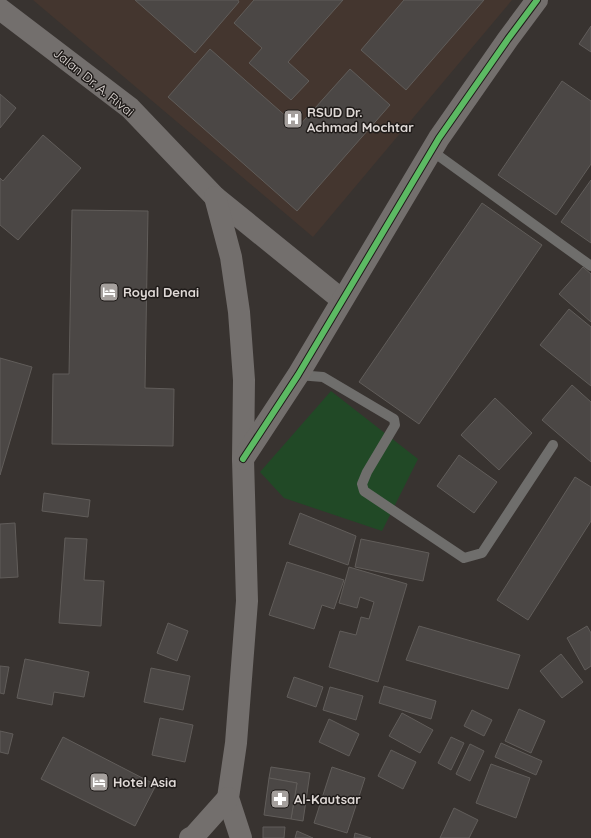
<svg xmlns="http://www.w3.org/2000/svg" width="591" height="838" viewBox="0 0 591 838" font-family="Quicksand,sans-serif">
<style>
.built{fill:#44362f}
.green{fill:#214926}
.building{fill:#4b4745;stroke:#615d5a}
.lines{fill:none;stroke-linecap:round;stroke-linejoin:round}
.lane{stroke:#6f6e6c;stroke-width:10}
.secondary{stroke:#736f6d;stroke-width:22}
.cycleway-casing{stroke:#1f1b19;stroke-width:8}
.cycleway{stroke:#5cba63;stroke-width:6}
.labels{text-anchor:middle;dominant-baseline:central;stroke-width:3;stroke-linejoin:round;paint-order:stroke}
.street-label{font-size:13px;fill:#e0dad7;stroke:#1f1b19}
.poi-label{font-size:13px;font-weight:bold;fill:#e0dad7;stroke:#1f1b19;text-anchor:start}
</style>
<rect width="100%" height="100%" fill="#383330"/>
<polygon class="built" points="33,0 512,0 313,237"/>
<polygon class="green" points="331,391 418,459 382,531 284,498 260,472"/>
<g class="building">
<polygon points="135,0 238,0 239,2 195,53"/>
<polygon points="254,0 343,0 288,62 309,81 291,100 249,63 262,48 234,23"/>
<polygon points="404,0 484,0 406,90 361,50"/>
<polygon points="591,26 591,52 579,44"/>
<polygon points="210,49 298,127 350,69 390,105 297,211 168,97"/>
<polygon points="562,81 591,101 591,164 556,215 498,175"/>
<polygon points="0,94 16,108 0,128"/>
<polygon points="43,135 81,168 18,240 0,225 0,178 3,181"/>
<polygon points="591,180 591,243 561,222"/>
<polygon points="482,203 542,245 419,424 359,382"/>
<polygon points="72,210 148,211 145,388 174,389 173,446 52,444 53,374 69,374"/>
<polygon points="583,267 591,274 591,322 559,294"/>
<polygon points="569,309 591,327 591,386 540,345"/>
<polygon points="0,358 32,367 0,475"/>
<polygon points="572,385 591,402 591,462 542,420"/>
<polygon points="495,398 532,433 499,470 461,435"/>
<polygon points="459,455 497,482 474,513 437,486"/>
<polygon points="575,477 591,487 591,521 528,620 497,600"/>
<polygon points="44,493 90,500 88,517 42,511"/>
<polygon points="300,513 356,536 348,565 289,544"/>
<polygon points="15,523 18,577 0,578 0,524"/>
<polygon points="65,538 87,539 84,580 104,581 101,626 59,623"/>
<polygon points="361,539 429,553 423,581 355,567"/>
<polygon points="287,562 344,580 334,609 322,605 314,629 269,615"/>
<polygon points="349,567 407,584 378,682 329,667 340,631 356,635 361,617 369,619 374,602 360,597 357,608 339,603"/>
<polygon points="168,623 188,631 177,661 157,653"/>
<polygon points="419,626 520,655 508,689 406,660"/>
<polygon points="587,626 591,633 591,666 585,670 567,638"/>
<polygon points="561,654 583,682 562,698 540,671"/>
<polygon points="25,659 89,672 84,697 54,692 52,705 17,698"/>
<polygon points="0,666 9,667 4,694 0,693"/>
<polygon points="151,668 190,676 183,710 144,702"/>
<polygon points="294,677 323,687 316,707 287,697"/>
<polygon points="384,686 436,701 431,719 379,703"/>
<polygon points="330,687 363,696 356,720 323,710"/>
<polygon points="519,709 545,721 531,753 505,741"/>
<polygon points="472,710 492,720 484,736 464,726"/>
<polygon points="402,713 433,730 420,753 389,736"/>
<polygon points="160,718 193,725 185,762 152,755"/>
<polygon points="329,719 359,734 349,756 319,742"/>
<polygon points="0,731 13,734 8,754 0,752"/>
<polygon points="63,737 156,785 135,826 41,779"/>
<polygon points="451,737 464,743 451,770 438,763"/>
<polygon points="501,743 542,761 536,775 495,757"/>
<polygon points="470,744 484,751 470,781 456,774"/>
<polygon points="391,750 416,762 403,789 378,776"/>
<polygon points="491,764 530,778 516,818 476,803"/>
<polygon points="271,767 310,773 303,821 291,819 297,783 269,778"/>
<polygon points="332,767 365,778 347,833 314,823"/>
<polygon points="269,778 297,783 291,819 264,815"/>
<polygon points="454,808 478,820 469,838 440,838"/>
<polygon points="263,827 285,827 284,838 263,838"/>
<polygon points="297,831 313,838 295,838"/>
<polygon points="355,833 371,838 354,838"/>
</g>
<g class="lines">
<g class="lane">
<polyline points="432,151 591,266"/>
<polyline points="298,375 323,377 394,419 395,425 367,472 362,484 364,491 464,558 482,553 553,445"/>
</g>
<g class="secondary">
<polyline points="0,9 130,108 215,197 342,300"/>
<polyline points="215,197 231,257 239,312 244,380 243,459 247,601 236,743 228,798 241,838"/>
<polyline points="243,459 298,375 439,138 508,39 537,0"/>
<polyline points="190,838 194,836 228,798"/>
</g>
<g class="cycleway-casing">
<polyline id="cycleway" points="243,459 298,375 439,138 508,39 537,0"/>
</g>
<use href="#cycleway" class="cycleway"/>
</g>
<defs>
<g id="hospital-square" transform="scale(1)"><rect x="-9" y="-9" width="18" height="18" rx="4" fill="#a5a09d" stroke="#1f1b19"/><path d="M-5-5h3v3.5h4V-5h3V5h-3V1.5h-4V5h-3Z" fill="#fff"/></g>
<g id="hotel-square" transform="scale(1)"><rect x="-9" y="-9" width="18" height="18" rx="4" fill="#a5a09d" stroke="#1f1b19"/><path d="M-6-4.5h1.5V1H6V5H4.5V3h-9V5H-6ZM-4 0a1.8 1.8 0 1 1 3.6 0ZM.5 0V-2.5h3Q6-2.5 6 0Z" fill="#fff"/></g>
<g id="pharmacy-square" transform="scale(1)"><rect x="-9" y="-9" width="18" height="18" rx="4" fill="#a5a09d" stroke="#1f1b19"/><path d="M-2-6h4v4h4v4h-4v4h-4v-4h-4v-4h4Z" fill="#fff"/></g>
</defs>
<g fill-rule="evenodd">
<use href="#hospital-square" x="293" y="119"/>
<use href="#hotel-square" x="109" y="292"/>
<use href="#hotel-square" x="99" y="782"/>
<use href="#pharmacy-square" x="280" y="799"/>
</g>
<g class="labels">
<g class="street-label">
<text transform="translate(94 82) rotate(39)">Jalan Dr. A. Rivai</text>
</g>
<g class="poi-label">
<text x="307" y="112">RSUD Dr.<tspan x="307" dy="15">Achmad Mochtar</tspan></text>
<text x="123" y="292">Royal Denai</text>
<text x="113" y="782">Hotel Asia</text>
<text x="294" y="799">Al-Kautsar</text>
</g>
</g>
</svg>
